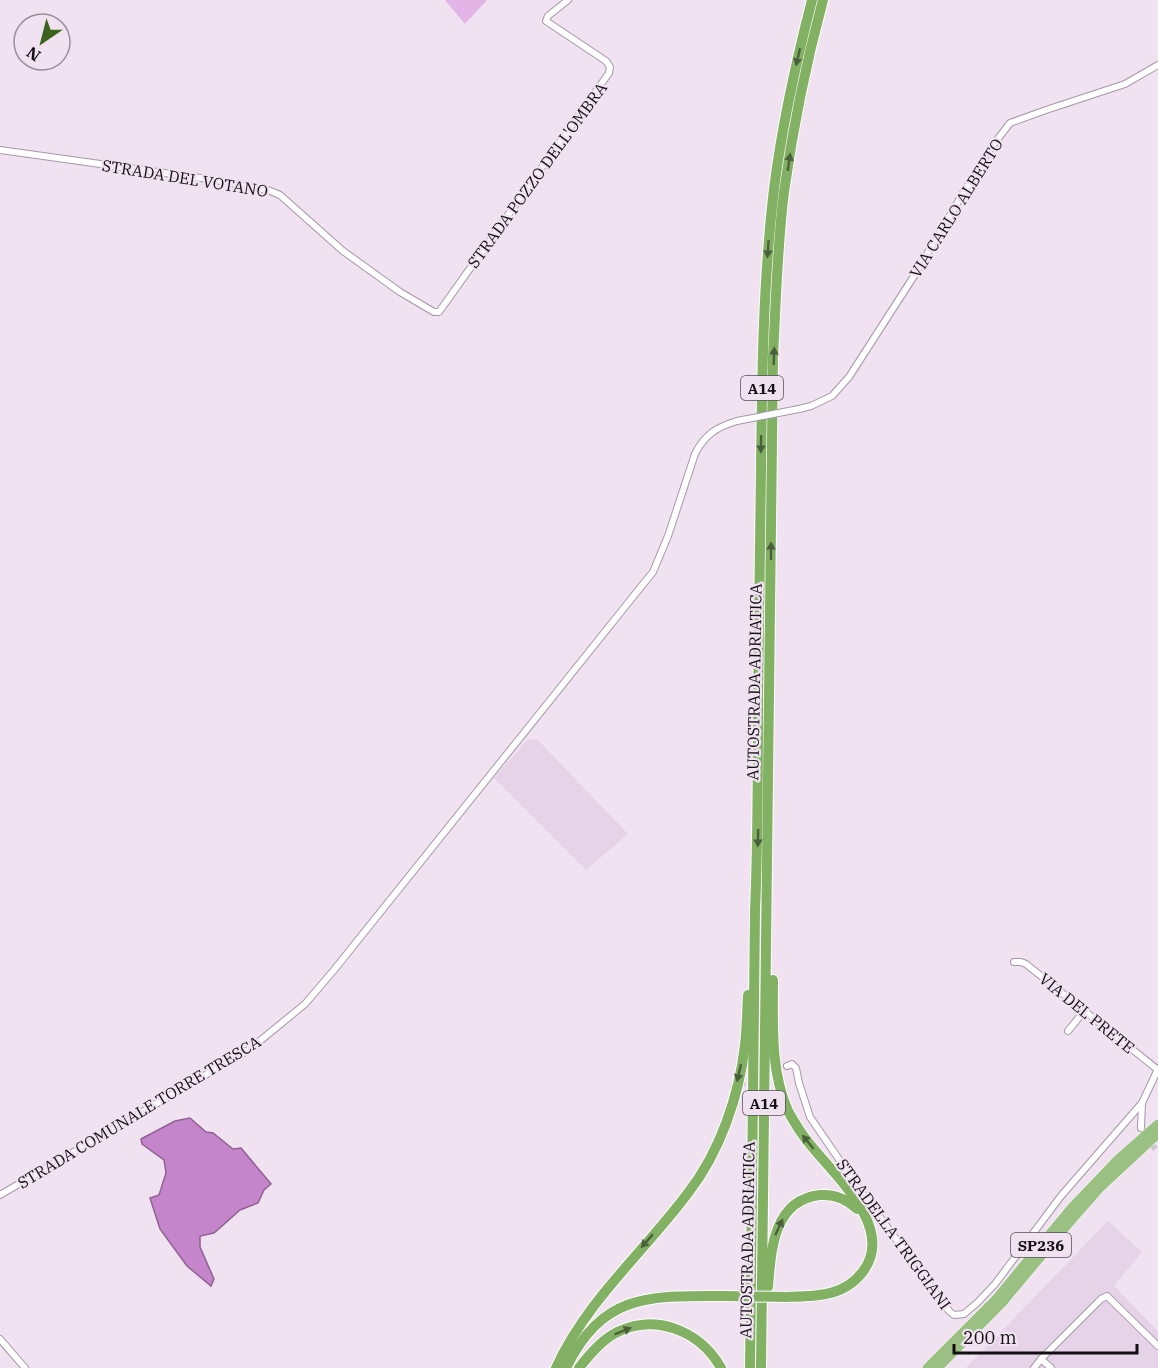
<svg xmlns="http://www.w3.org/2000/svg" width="1158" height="1368" viewBox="0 0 1158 1368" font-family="'IBM Plex Serif',serif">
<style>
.built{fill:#e6d3e8}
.green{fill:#e3b5e7}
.water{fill:#c485ca;stroke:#8f6293;stroke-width:1.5}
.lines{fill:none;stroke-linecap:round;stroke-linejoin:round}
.minor-tunnel{stroke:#cfc2d0;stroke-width:6;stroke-dasharray:6 3;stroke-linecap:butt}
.minor-casing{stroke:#a598a6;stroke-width:8}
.trunk-casing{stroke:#fff;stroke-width:10}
.motorway-casing{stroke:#fff;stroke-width:12}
.minor{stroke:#fff;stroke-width:6}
.trunk{stroke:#9bc083;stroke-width:9}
.motorway{stroke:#82b164;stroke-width:10}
.minor-bridge-casing{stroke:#a598a6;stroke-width:8;stroke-linecap:butt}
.motorway-bridge-casing{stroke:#fff;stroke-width:12;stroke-linecap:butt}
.minor-bridge{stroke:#fff;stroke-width:6}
.motorway-bridge{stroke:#82b164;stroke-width:10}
.oneway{fill:#4a603c}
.labels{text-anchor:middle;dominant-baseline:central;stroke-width:4.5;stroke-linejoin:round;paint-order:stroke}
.shield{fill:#f0e2f1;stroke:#554e56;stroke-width:1.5}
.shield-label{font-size:15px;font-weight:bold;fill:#130f13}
.street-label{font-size:16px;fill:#130f13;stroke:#f0e2f1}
</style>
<rect width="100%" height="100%" fill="#f0e2f1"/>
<g class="built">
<polygon points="537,739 628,834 586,870 494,778 527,740"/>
<polygon points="1108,1221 1142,1252 1114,1286 1158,1331 1158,1368 966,1368"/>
</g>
<polygon class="green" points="445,0 487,0 465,24"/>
<polygon class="water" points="190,1118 206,1132 213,1133 233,1149 241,1148 271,1184 264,1190 258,1203 240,1210 214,1233 200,1236 200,1247 214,1279 211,1286 187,1266 160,1229 150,1198 159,1195 166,1173 164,1160 142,1144 141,1139 175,1121"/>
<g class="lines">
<g class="minor-tunnel">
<polyline points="731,1088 753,1079"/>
<polyline points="1148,1138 1155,1149"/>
</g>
<g class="minor-casing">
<g id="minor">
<polyline points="0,150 229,182 241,186 268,190 280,195 343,251 400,292 434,312 439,312 609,73 610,67 606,61 546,21 548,16 568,0"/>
<polyline points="799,409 811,406 832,396 849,377 914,276 987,153 1010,123 1046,110 1125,84 1158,65"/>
<polyline points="1014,962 1021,962 1026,964 1158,1070"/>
<polyline points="1068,1031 1085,1010"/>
<polyline points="787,1066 792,1064 796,1068 799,1083 810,1117 860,1190 949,1311 954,1315 964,1314 977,1303 995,1284 1061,1196 1142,1103"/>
<polyline points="1141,1128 1142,1103 1158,1069"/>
<path d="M0,1195L250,1049L305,1004L334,970L640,588L653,572L668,536L695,454C705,434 717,427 737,421"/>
<polyline points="0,1339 25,1368"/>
<polyline points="1034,1368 1041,1359"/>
<polyline points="1051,1368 1041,1359 1101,1299 1107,1296 1158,1346"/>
</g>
</g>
<g class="trunk-casing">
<g id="trunk">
<polyline points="927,1368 995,1300 1071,1208 1116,1161 1158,1124"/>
<polyline points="938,1368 1003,1302 1070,1222 1100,1188 1158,1134"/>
</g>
</g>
<g class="motorway-casing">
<g id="motorway">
<path d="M773,980C773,1024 770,1070 788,1111C793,1120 799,1130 805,1138C829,1171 896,1225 864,1270C845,1297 816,1296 786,1297"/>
<path d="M768,1287C771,1251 773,1200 820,1195C835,1194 847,1199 857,1209"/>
<path d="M556,1368C587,1300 644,1252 688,1193C720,1152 739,1096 745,1045C747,1028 747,1011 748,995"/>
<path d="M566,1368C603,1292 651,1296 725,1296"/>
<path d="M579,1368C589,1355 599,1343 612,1335C652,1311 700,1330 721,1368"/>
<path d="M750,1368L755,911C758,840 758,770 758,699C759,623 760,546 761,469C762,376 763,282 774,189C782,125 796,62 812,0"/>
<path d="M761,1368L773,357C776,302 777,247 784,192C793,127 806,63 823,0"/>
</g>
</g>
<use href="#minor" class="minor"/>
<use href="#trunk" class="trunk"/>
<use href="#motorway" class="motorway"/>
<g class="minor-bridge-casing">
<polyline id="minor-bridge" points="737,421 799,409"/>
</g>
<g class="motorway-bridge-casing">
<polyline id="motorway-bridge" points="725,1296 786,1297"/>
</g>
<use href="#minor-bridge" class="minor-bridge"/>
<use href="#motorway-bridge" class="motorway-bridge"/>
</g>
<defs><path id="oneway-solid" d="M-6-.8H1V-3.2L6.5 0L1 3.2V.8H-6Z" transform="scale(1.5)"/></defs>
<g class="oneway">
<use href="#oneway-solid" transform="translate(798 57) rotate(103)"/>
<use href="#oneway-solid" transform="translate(789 162) rotate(-82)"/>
<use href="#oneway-solid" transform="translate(768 249) rotate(94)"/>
<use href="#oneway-solid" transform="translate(774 356) rotate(-88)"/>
<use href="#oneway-solid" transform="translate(761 444) rotate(91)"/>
<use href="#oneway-solid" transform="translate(771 551) rotate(-90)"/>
<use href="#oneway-solid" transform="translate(758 838) rotate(91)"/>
<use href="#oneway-solid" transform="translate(739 1073) rotate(103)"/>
<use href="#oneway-solid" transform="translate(808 1142) rotate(-129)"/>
<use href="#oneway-solid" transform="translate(779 1227) rotate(-65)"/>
<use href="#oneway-solid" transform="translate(647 1241) rotate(131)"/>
<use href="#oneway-solid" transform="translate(623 1331) rotate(-22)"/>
</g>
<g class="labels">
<g class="shield">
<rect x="741" y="376" width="42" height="24" rx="4.5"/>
<rect x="743" y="1091" width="42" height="24" rx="4.5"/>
<rect x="1011" y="1233" width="60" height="24" rx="4.5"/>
</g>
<g class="shield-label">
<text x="762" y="388">A14</text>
<text x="764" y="1103">A14</text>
<text x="1041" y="1245">SP236</text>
</g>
<g class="street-label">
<text transform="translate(537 175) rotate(-54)">STRADA POZZO DELL'OMBRA</text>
<text transform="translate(185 178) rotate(9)">STRADA DEL VOTANO</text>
<text transform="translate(956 208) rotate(-58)">VIA CARLO ALBERTO</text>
<text transform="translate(754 682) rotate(-89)">AUTOSTRADA ADRIATICA</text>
<text transform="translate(1087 1013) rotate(39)">VIA DEL PRETE</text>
<text transform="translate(139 1112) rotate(-31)">STRADA COMUNALE TORRE TRESCA</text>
<text transform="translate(894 1234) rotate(54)">STRADELLA TRIGGIANI</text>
<text transform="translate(747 1240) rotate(-89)">AUTOSTRADA ADRIATICA</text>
</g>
</g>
<g transform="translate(42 42) rotate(215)"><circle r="28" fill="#f0e2f1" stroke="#988e98" stroke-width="1.5"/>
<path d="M0-4.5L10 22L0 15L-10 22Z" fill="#3b631e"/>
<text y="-9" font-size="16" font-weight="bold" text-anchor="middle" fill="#130f13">N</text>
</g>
<path d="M954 1344v9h183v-9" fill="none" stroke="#130f13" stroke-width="3"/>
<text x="963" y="1344" font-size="18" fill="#130f13" stroke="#f0e2f1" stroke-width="4.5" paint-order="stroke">200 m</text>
</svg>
